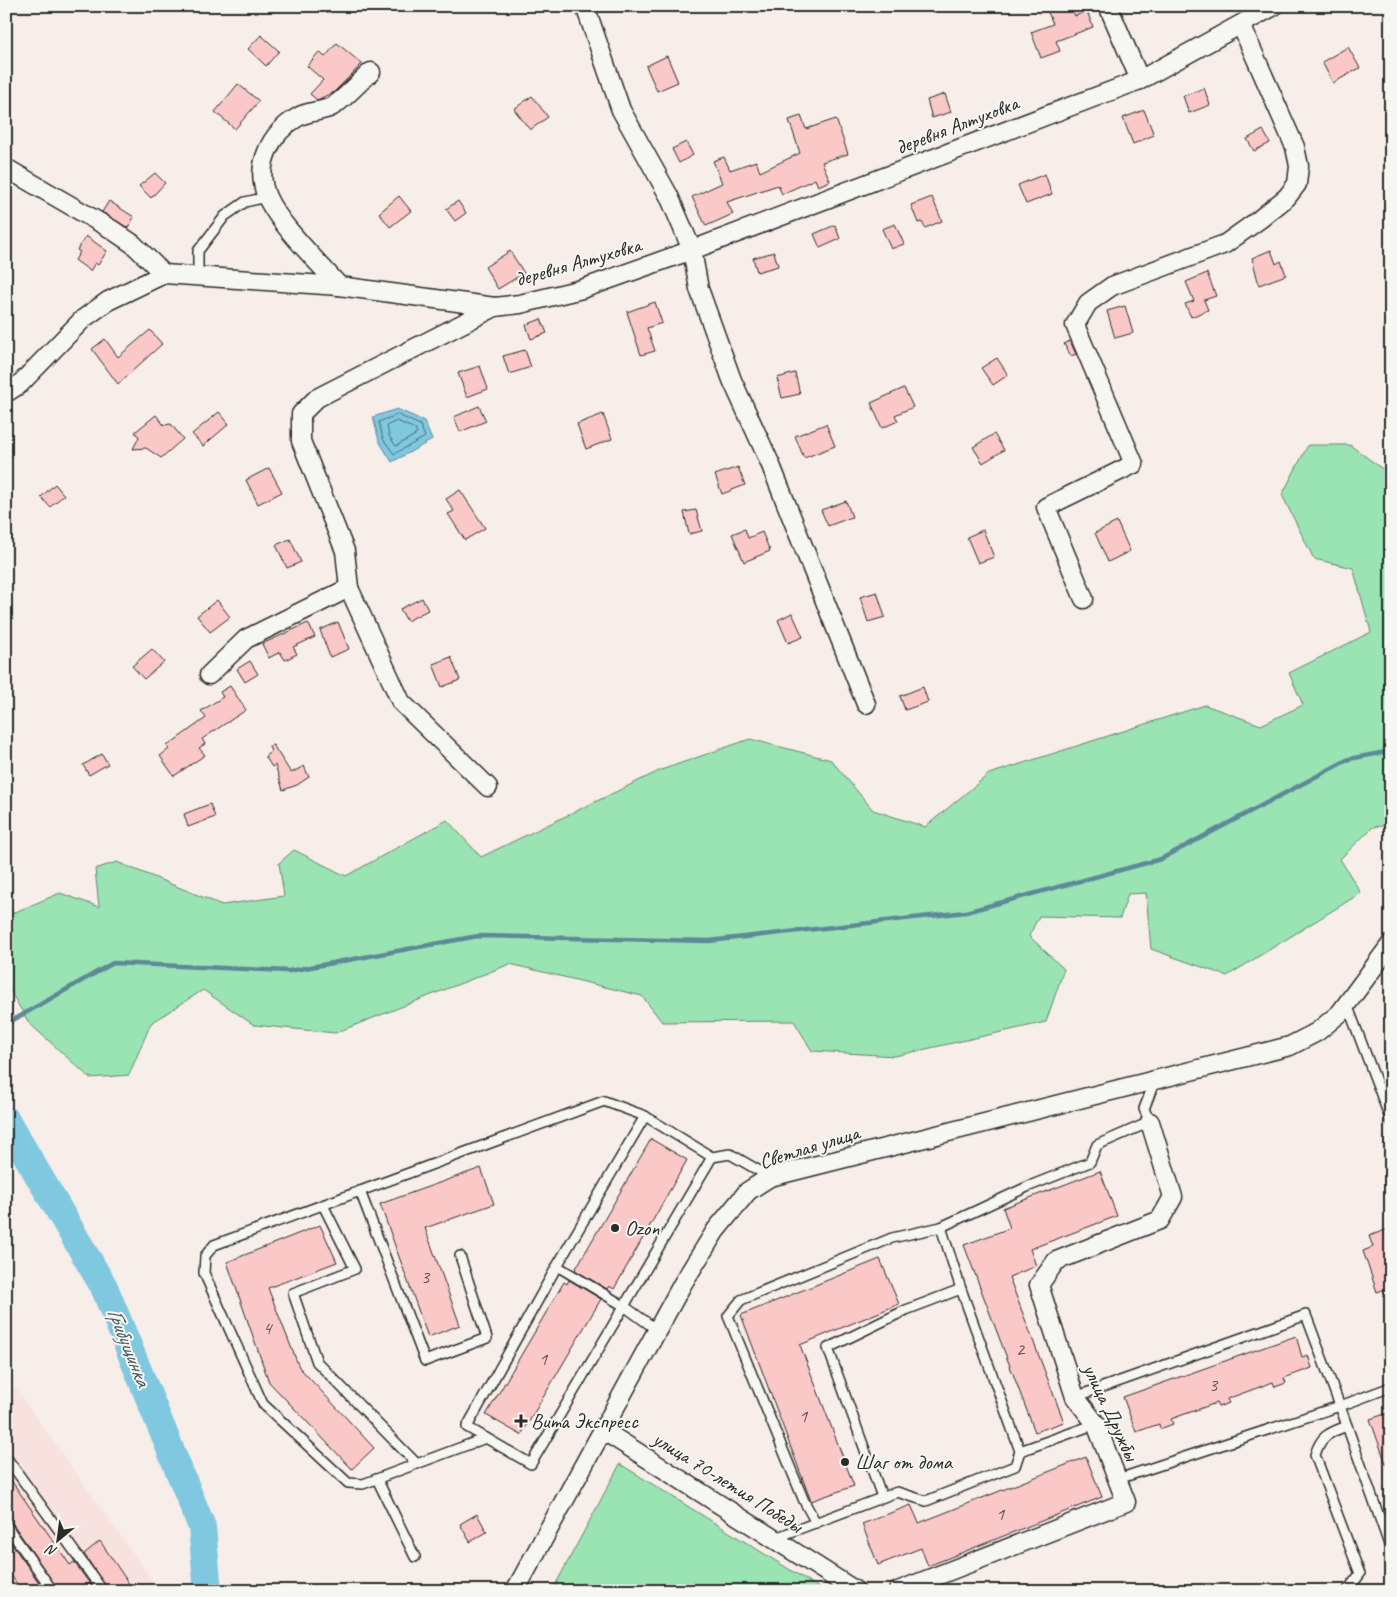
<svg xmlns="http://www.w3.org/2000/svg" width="1397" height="1597" viewBox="0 0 1397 1597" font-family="Caveat,sans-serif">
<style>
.built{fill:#f8e2df}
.green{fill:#9ae3b2;stroke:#62876e}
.water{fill:#7fc8e0;stroke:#5d8998}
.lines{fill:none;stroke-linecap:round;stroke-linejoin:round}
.shore{stroke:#4d6a73;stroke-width:1}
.stream{stroke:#5d8998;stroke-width:4.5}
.river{stroke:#7fc8e0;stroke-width:28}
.building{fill:#fac9c7;stroke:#2b2b2b}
.lane-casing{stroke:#2b2b2b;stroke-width:12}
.street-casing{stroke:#2b2b2b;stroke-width:21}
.lane{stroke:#f6f6f2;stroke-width:9}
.street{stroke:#f6f6f2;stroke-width:18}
.poi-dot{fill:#2b2b2b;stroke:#f6f6f2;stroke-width:2}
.labels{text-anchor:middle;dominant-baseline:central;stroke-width:4;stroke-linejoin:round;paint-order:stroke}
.number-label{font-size:19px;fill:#5f5252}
.street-label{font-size:21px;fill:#2b2b2b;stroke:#f6f6f2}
.poi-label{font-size:21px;fill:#2b2b2b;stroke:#f6f6f2;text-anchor:start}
.water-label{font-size:22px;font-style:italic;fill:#445a61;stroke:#f6f6f2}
</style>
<rect width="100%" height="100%" fill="#f7ede9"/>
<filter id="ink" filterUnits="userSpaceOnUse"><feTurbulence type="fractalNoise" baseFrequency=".02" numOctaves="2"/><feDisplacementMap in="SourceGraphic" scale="10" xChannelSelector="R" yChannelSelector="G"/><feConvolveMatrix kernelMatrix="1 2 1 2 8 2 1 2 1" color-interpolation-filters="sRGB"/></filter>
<g filter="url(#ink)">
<polygon class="built" points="6,1375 160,1591 6,1591"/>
<g class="green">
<polygon points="829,6 886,6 886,9 842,11"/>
<polygon points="1308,445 1350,445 1388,473 1391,472 1391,825 1373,827 1340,859 1361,893 1227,976 1151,949 1146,893 1128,894 1120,918 1039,916 1029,936 1064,969 1046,1022 895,1056 812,1051 794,1021 662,1022 642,996 510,964 335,1033 254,1025 203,990 151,1023 129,1075 90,1078 29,1023 6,984 6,916 60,893 99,907 95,869 117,862 222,905 284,896 279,863 294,850 346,876 447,820 481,857 661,770 750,739 831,760 873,810 925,827 989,774 1205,705 1261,725 1303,705 1289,673 1371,632 1353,568 1314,559 1282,495"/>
<polygon points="620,1464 824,1591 552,1591"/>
</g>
<polygon class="water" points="397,409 424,421 432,440 392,462 379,441 373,417"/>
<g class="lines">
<g class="shore">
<polygon points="398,415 420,425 425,437 394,454 383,439 379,422"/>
<polygon points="397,421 415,429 417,434 396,446 389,436 387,426"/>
</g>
<polyline class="stream" points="6,1024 113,963 289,971 478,936 709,941 966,912 1161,859 1349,759 1391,751"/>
<polyline class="river" points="6,1120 104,1287 202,1527 208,1591"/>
</g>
<g class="building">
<polygon points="1056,6 1071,6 1075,16 1087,11 1093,27 1056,41 1060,51 1041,58 1031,32 1053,24 1047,10"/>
<polygon points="261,35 279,51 266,66 248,49"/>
<polygon points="337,43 362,64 334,92 317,100 310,94 323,80 307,66 319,52 325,57"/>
<polygon points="1348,47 1360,68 1333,83 1322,62"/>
<polygon points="667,56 678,82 657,91 646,66"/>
<polygon points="238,84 259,101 235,129 215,112"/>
<polygon points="1204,88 1210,105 1189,113 1183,96"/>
<polygon points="945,94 951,112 932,118 927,100"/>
<polygon points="532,96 548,117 530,130 514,109"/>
<polygon points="1144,110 1154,135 1133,144 1123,118"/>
<polygon points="801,116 806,129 836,119 848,154 822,162 830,181 818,186 815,179 782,194 778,185 727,202 733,214 706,226 692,197 722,183 713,161 724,157 730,170 756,161 760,172 800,153 789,120"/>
<polygon points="1263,130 1270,143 1254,151 1247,139"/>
<polygon points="686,142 693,155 679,163 672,149"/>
<polygon points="155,173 165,183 151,198 139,186"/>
<polygon points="1045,174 1052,194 1026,204 1018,185"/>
<polygon points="399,196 411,211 390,227 379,213"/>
<polygon points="932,197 942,221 925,228 922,222 918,223 911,205"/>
<polygon points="109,201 134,217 128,228 102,212"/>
<polygon points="458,201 466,213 455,221 446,209"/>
<polygon points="895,224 904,244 891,249 882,229"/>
<polygon points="835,225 840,239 820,248 814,234"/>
<polygon points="86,236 107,251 98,265 95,263 90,271 75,260 80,252 77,250"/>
<polygon points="1271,250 1276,264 1281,261 1286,275 1259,285 1252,258"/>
<polygon points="510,251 524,273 498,289 485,267"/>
<polygon points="774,252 778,266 757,272 753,258"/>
<polygon points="1207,273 1216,296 1204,300 1208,310 1191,317 1185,304 1194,301 1186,282"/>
<polygon points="655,302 662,323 647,328 655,351 641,355 627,312"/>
<polygon points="1125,306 1133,333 1115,338 1107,311"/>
<polygon points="541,319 547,333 531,339 526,325"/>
<polygon points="150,330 162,344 118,384 92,349 105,339 118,357"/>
<polygon points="1070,341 1076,354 1071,356 1064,344"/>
<polygon points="525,350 531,367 509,374 503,356"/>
<polygon points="997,358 1008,375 993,385 981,368"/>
<polygon points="480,366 488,389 467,397 458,373"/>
<polygon points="795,373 800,394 782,398 777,378"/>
<polygon points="904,388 913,407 895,415 898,421 882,428 871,403"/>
<polygon points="479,406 486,421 460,432 454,417"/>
<polygon points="219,412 229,424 203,446 192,434"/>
<polygon points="603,414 612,439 586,449 577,424"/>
<polygon points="156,415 164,425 171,424 183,439 161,458 146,448 133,449 139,437 135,432"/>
<polygon points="826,424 835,446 804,458 795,436"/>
<polygon points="994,434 1004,450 983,463 973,447"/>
<polygon points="738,467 745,485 722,494 715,475"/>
<polygon points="269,468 282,492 258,504 246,480"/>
<polygon points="55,484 64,495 50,507 41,497"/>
<polygon points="460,490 485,528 465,540 448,514 454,511 446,499"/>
<polygon points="846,501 852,517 828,526 821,510"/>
<polygon points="696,510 702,531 689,534 684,512"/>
<polygon points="1117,522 1130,551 1108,562 1095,533"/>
<polygon points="745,529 748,538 762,532 770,551 744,562 732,534"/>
<polygon points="983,530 994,557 978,563 967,537"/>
<polygon points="290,539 301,562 287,568 276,545"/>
<polygon points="877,592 885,617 868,622 860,597"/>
<polygon points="422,598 428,610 407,621 400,609"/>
<polygon points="217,600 230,617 210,632 197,616"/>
<polygon points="792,613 803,637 788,643 778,620"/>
<polygon points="338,622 349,649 330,657 320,630"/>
<polygon points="308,623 315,637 293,647 297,654 285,660 280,652 269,658 262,644"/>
<polygon points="152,649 164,662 144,679 132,666"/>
<polygon points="451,657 460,680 442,687 433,664"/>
<polygon points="250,661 258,674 245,682 237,669"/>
<polygon points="230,686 246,710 202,739 205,744 199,748 205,755 174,776 160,756 169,749 167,746 206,718 201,711 223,697 220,692"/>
<polygon points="923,687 928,702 905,710 900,696"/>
<polygon points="273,745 291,773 304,766 309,777 297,785 283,790 275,765 272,767 265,756 271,752 269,746"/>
<polygon points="102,754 108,764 89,775 83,765"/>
<polygon points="210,804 215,817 188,827 184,814"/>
<polygon points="651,1139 687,1160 614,1289 609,1286 607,1289 575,1270"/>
<polygon points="481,1168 494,1204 425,1228 460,1325 428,1337 380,1204"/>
<polygon points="1100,1171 1117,1216 1030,1249 1036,1266 1009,1277 1064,1422 1035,1432 964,1245 1010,1228 1003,1208"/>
<polygon points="320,1225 337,1262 268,1288 299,1367 374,1448 352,1469 269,1382 227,1262"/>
<polygon points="1391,1228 1391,1287 1377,1292 1363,1251 1373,1247 1369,1236"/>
<polygon points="880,1259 899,1304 800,1345 854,1486 811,1501 741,1315"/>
<polygon points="569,1280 601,1299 521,1435 486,1415 564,1282 567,1284"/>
<polygon points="1296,1336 1302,1357 1308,1355 1312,1368 1284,1378 1286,1383 1275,1387 1273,1382 1227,1399 1229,1403 1218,1407 1216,1403 1171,1419 1173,1424 1160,1429 1159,1424 1136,1432 1123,1397"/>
<polygon points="1391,1412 1391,1472 1389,1472 1370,1419"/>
<polygon points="1086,1457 1102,1497 928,1566 921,1548 878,1565 862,1524 911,1505 919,1523"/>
<polygon points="6,1473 70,1565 74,1562 95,1591 59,1591 11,1521 6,1519"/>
<polygon points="477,1514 487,1532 470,1542 460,1524"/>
<polygon points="6,1536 45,1591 22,1591 6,1568"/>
<polygon points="100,1541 134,1591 109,1591 84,1554"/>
</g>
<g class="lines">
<g class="lane-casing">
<g id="lane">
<polyline points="198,276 198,251 225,216 245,202 267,197"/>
<polyline points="1347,1004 1391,1121"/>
<polyline points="712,1157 730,1154 770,1177"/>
<polyline points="360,1191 425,1361 487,1338 460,1256"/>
<polyline points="323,1205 355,1269 293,1293 317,1362 417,1464"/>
<polyline points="557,1266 645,1116 712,1157 531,1464 467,1427 557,1266 624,1306 657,1330"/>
<polyline points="1391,1387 1340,1406 1391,1550"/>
<polyline points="1075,1397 1306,1315 1340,1406 1118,1479"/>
<polyline points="486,1438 363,1484 348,1483 263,1404 204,1273 205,1256 214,1245 604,1101 645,1116"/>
<polyline points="1020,1451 1096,1424"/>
<polyline points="6,1457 103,1591"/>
<polyline points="377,1479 415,1557"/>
<polyline points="882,1497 828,1348 906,1310 961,1289"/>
<polyline points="816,1523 804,1501 728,1316 741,1300 892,1238 941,1227"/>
<polyline points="6,1525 53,1591"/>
<polyline points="775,1538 897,1492 926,1501 1015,1466 1020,1451 961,1289 941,1227 1027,1187 1090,1162 1097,1145 1150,1122 1144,1109 1155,1080"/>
<path d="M1347,1591L1360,1574L1315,1455C1321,1435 1329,1433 1347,1426"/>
</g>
</g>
<g class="street-casing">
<g id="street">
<polyline points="585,6 621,110 669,196 692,250 699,289 732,380 770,463 866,704"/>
<polyline points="1108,6 1140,80"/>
<polyline points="6,168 111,229 133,244 164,274"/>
<path d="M339,286C319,263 278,223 267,197C254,166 270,133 298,117C308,111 321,112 331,107C343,101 360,81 371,72"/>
<polyline points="6,393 20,384 83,319 108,301 164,274 339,286 495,307"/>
<polyline points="1084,599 1046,507 1134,464 1075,325 1088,303 1112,286 1225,244 1260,219 1287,197 1297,184 1299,166 1295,147 1241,25"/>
<polyline points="209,675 246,639 349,588"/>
<polyline points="488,787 401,702 349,588 345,551 301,441 301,414 317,398 495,307 520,304 582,289 692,250 1140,80 1274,6"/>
<polyline points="604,1431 856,1591"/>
<polyline points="515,1591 683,1283 716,1230 748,1191 770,1177 1290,1046 1317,1032 1340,1013 1391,944"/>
<polyline points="898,1591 1126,1502 1096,1424 1075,1397 1039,1285 1056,1261 1160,1220 1173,1197 1150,1122"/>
</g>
</g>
<use href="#lane" class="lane"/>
<use href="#street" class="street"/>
</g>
</g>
<g class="poi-dot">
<circle cx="615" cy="1228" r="5"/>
<path d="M518.5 1413.5h5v5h5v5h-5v5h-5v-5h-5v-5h5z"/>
<circle cx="845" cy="1462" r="5"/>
</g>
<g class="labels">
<g class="number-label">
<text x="425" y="1277">3</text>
<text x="267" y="1328">4</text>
<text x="1020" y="1349">2</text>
<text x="543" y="1359">1</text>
<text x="1213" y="1385">3</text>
<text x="803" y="1416">1</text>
<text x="1000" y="1514">1</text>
</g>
<g class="street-label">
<text transform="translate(957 125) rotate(-21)">деревня Алтуховка</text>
<text transform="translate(578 262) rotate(-16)">деревня Алтуховка</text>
<text transform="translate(809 1147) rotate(-17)">Светлая улица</text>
<text transform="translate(1111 1412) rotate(65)">улица Дружбы</text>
<text transform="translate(728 1482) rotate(32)">улица 70-летия Победы</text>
</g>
<g class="poi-label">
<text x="625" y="1228">Ozon</text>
<text x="531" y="1421">Вита Экспресс</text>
<text x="855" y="1462">Шаг от дома</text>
</g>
<g class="water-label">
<text transform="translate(129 1347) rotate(68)">Грибущинка</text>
</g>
</g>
<rect width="1397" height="1597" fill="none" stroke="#f6f6f2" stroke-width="25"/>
<rect x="12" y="12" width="1372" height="1572" fill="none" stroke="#2b2b2b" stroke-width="2" filter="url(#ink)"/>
<g transform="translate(58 1540) rotate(209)" stroke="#f6f6f2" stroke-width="4" paint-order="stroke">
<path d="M0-4L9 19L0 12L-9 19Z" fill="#2b2b2b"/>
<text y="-8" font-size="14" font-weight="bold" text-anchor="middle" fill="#2b2b2b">N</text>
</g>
</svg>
